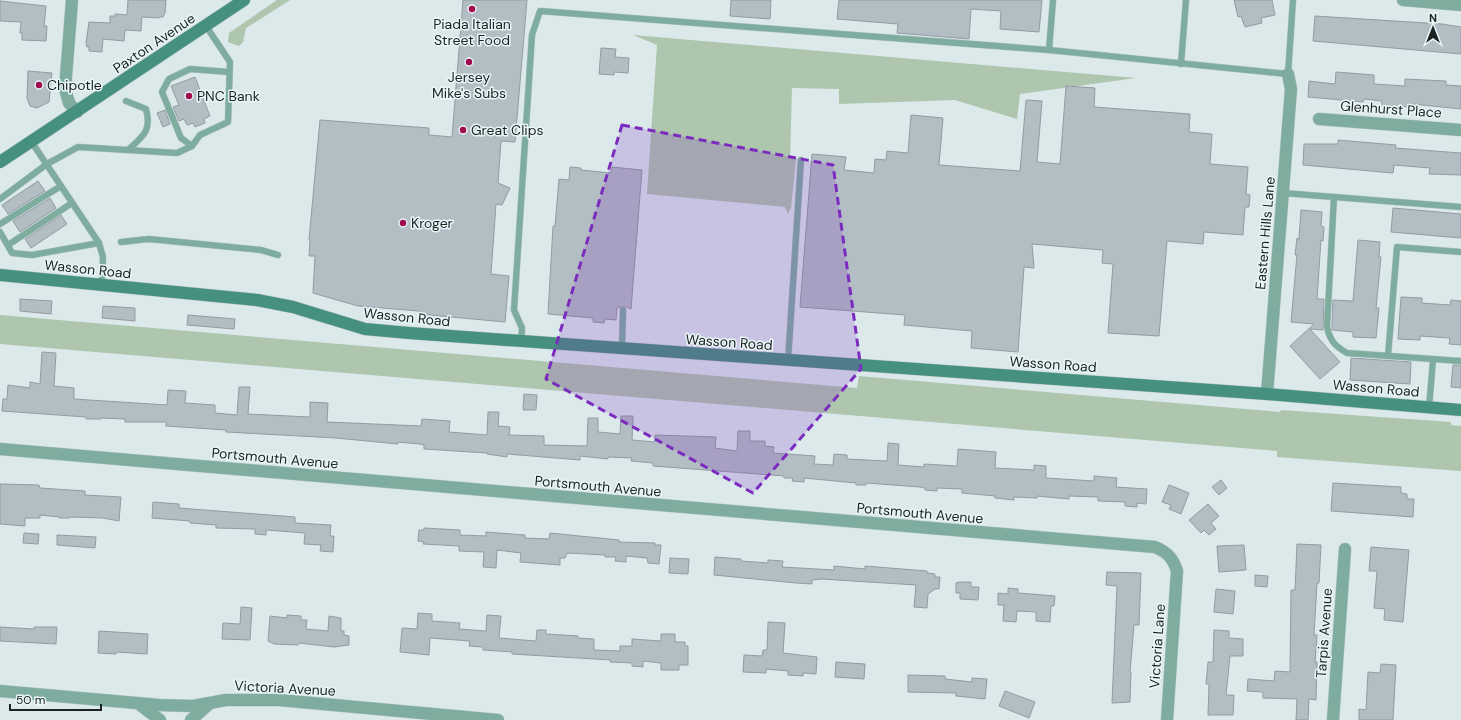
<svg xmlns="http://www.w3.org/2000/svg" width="1461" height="720" viewBox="0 0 1461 720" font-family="'DM Sans',sans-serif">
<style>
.green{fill:#aec5ae}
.building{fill:#b3bdc4;stroke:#929ba2}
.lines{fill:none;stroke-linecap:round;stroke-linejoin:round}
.lane-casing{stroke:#b9c5c7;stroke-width:7}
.street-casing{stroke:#b9c5c7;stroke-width:13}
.secondary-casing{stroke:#b9c5c7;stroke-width:13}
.lane{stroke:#7eada0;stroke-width:6}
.street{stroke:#7eada0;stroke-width:12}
.secondary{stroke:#45907e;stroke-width:12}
.marked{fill:#7b2cbf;fill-opacity:0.2;stroke:#7b2cbf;stroke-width:3;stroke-dasharray:8 5;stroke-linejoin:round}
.poi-dot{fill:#a10b4f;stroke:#e9f6f8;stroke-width:1.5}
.labels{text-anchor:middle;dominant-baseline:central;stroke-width:3;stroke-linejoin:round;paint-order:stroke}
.poi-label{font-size:14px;fill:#1c2122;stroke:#e9f6f8;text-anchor:start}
.street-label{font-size:14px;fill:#1c2122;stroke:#e9f6f8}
</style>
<rect width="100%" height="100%" fill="#dbe9eb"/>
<g class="green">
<polygon points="277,0 290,0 246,28 243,42 239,46 228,42 229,33"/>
<polygon points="633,35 1136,78 1020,94 1017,119 955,100 839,104 839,89 792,88 790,158 796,159 791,208 788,214 785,207 647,194 657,45"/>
<polygon points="0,315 857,388 859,376 1280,412 1281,410 1451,422 1451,425 1461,426 1461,471 1277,457 1277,451 0,344"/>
</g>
<g class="building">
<polygon points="128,0 166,0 165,13 163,17 160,17 159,18 142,17 141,31 125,30 124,41 103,39 102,52 89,51 89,47 87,47 86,43 89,22 110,23 110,16 115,16 115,14 127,15"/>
<polygon points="463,0 527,0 515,142 501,141 498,183 510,188 502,205 496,204 491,274 509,276 505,322 419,314 419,311 358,306 313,293 315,256 309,256 310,240 309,240 320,120 429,128 429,135 452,137"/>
<polygon points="731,0 771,0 770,19 730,16"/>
<polygon points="839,0 1042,0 1039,32 1000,29 1001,11 971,9 969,39 897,33 898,24 837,19"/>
<polygon points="1234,0 1272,0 1275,15 1261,18 1262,23 1245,27 1241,16 1238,17"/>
<polygon points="0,1 46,6 44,26 47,26 46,41 22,40 22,33 20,33 21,22 0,21"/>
<polygon points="1315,16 1442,24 1461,27 1461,54 1313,41"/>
<polygon points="601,48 616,49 615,57 629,58 628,73 614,72 614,75 599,74"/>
<polygon points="28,71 52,73 49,102 37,108 30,106 27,98"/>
<polygon points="1336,72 1374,75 1374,84 1405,86 1405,79 1446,81 1446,85 1461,86 1461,109 1413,104 1412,107 1382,106 1382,101 1364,99 1363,102 1308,97 1309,81 1335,84"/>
<polygon points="195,77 210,116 204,119 205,123 195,127 193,123 187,125 184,119 179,121 173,107 179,105 171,86"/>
<polygon points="1066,86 1095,88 1094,107 1190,114 1189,132 1212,134 1210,164 1248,167 1246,194 1250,195 1249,207 1245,207 1243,235 1204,232 1203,244 1167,241 1159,336 1108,333 1113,264 1102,263 1103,250 1032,244 1034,268 1024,267 1018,352 971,348 972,331 904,325 905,315 800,307 812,154 846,157 844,170 874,173 875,159 886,160 887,151 908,153 911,115 943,118 939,165 1020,171 1026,100 1042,101 1037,162 1060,164"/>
<polygon points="165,110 170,124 163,127 157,113"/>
<polygon points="1338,140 1396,145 1395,148 1461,153 1461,175 1429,174 1430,168 1394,165 1393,173 1303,165 1304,144 1338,144"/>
<polygon points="570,167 581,168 581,170 611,173 612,167 642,170 631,309 624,306 617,308 616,320 605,319 604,323 593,322 593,318 548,314 553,226 555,226 559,179 569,180"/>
<polygon points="38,181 45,191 8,214 2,205"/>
<polygon points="50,198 56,208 20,232 13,221"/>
<polygon points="1393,208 1461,214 1461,238 1391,232"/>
<polygon points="1301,210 1322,212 1321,226 1324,227 1323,241 1321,240 1317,299 1324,299 1323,330 1310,329 1340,362 1320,379 1290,346 1314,324 1291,322 1297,255 1295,255 1297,238 1299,239"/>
<polygon points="61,215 67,224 31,248 25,239"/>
<polygon points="1358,240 1380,242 1379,257 1381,257 1376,308 1379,308 1376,338 1353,337 1353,332 1332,330 1332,327 1333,300 1353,301"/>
<polygon points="1401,297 1422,298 1422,303 1450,305 1451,300 1461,301 1461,345 1449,344 1450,338 1420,336 1420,340 1398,339"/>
<polygon points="20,299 52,301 51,314 20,311"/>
<polygon points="103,306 135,308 135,321 102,318"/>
<polygon points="188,315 235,319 234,329 187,325"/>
<polygon points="42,352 56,353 54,386 74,388 74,399 167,405 168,390 186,391 185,403 215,405 215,413 237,415 239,387 250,387 248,414 310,417 310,402 328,403 327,422 421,426 422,419 450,421 449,432 487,435 488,412 499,412 498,426 510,427 509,435 544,436 544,445 587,446 588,418 598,418 598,432 620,434 621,416 633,416 632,440 655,442 655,435 716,437 715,448 737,451 738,431 750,431 750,441 765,441 765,446 774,447 773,453 815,456 814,464 833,465 834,454 847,455 847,459 887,461 888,443 899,444 898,465 924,467 924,464 957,466 958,449 996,452 995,468 1034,470 1034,465 1046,466 1046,478 1094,481 1094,476 1117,478 1116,487 1147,489 1146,504 1137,503 1137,507 1125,506 1125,502 1098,501 1098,497 1069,496 1069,499 1037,496 1037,498 1014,497 1014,500 995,498 995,496 962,493 962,489 937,488 937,491 925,490 925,488 920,487 866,483 866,485 856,485 856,483 804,478 804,482 792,481 793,478 784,478 784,476 653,466 653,463 631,461 632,458 608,457 608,459 580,456 580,460 507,454 507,457 487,454 487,453 424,449 424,445 420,444 398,442 398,444 336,438 226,432 226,430 166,426 166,422 125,422 125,419 101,418 101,419 86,419 86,417 2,411 3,399 7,399 8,385 30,388 30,382 40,384"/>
<polygon points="1351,358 1411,362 1410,384 1350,380"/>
<polygon points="1453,365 1461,365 1461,388 1451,387"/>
<polygon points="524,394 537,395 536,410 523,410"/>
<polygon points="1221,480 1227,488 1219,495 1212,487"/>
<polygon points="1333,483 1401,487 1401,493 1407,494 1407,499 1414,499 1413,517 1331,511"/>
<polygon points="0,484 39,485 40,488 85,491 85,495 121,497 119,521 103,518 70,517 70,518 59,518 59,517 40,515 40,518 25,518 25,526 0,524"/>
<polygon points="1169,485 1189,493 1181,514 1169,509 1171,505 1162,502"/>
<polygon points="153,502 179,504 179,508 295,517 295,523 331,525 330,536 334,536 333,552 320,551 321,545 304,544 305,533 266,530 266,535 255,534 255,529 216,528 216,525 190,523 190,521 152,518"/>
<polygon points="1208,504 1219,516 1211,523 1216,529 1209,535 1204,530 1201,533 1189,520"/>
<polygon points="424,528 460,530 460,535 486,536 486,532 525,535 525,538 549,539 550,533 619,540 619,542 655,543 655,545 661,545 659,564 648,563 647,558 626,556 626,562 615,561 616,557 605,557 605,555 567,553 565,558 560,558 560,565 520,562 521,553 497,550 496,568 483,567 484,552 459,551 459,546 423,544 424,542 418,541 419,530 424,530"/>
<polygon points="24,533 39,534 38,544 23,543"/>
<polygon points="57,535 96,537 95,548 57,545"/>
<polygon points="1297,544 1321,545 1319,583 1317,583 1314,635 1317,635 1315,662 1317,662 1316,700 1309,699 1308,720 1296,720 1297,699 1263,698 1263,692 1247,691 1248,679 1274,681 1275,671 1290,672 1291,590 1295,590"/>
<polygon points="1244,545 1246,570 1219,572 1217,546"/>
<polygon points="1371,547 1409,550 1403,622 1384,620 1385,609 1374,608 1377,571 1369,571"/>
<polygon points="715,557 741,559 741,561 768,563 768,560 783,561 782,567 834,570 834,566 865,569 865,566 927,571 927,573 935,574 935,577 940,577 939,589 935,589 928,594 927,608 914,607 916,585 821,579 812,580 812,584 796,583 714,575"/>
<polygon points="670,558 689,559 688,574 669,573"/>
<polygon points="1107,572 1141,573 1139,625 1134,625 1130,672 1131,672 1130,702 1112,703 1117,586 1106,585"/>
<polygon points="1255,575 1268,576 1267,587 1255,586"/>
<polygon points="960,582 971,582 971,587 979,587 978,600 960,599 960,593 956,593 956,583"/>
<polygon points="1008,588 1018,589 1018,593 1055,596 1054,606 1051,606 1050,622 1036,621 1036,612 1017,611 1016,622 1003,621 1004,605 998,605 998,593 1008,594"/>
<polygon points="1216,589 1235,591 1233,614 1214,612"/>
<polygon points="241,607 252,608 250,640 222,639 223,623 240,624"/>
<polygon points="418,613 432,614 432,621 460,623 459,629 486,631 487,615 501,616 499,638 536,641 537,630 546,630 546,634 578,636 578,638 594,639 594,650 620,651 620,646 632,646 632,639 661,641 661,634 675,634 675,642 685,642 685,646 688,646 688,665 679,665 679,670 661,670 661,663 643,661 643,667 632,666 632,663 610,662 611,660 512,654 512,652 483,650 483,647 469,646 470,641 430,638 429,655 400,652 402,628 417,629"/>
<polygon points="287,615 301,616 301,620 307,620 306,629 328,631 329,616 341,618 341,631 344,631 344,635 349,636 349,645 334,647 299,643 298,645 274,644 268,641 270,616 287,618"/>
<polygon points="768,622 785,623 783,653 817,657 816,674 803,673 803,676 788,675 788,671 766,669 766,673 743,672 744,655 762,656 763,650 767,650"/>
<polygon points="0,627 34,629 34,627 57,627 56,644 0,641"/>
<polygon points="1214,630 1229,631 1229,638 1243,639 1243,656 1230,656 1226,695 1234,695 1233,715 1208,715 1209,684 1206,684 1208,662 1213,662"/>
<polygon points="99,631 148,634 147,654 116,652 116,654 98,653"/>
<polygon points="836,662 865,664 864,679 835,677"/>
<polygon points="1381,664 1396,665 1393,720 1359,720 1359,709 1366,710 1368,672 1380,673"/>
<polygon points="908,675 945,676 945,679 972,682 972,678 987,679 985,699 956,696 956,693 908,692"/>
<polygon points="1005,691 1035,702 1029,718 999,706"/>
</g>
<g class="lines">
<g class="lane-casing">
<g id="lane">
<polyline points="1049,50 1053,0"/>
<polyline points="1181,64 1186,0"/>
<path d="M126,101L146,109C152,131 143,136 128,150"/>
<polyline points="31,141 99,243 103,257 102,285"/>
<polyline points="192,146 181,138 162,92 169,79 190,69 229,72"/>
<polyline points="1283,193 1461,207"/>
<path d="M1334,197L1327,327C1330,341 1335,346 1347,353L1461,361"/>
<polyline points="0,199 47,164 78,147 177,153 192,146 200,135 228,122 230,62 206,26"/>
<polyline points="0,224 61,186"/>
<polyline points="0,232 12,253 32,255 99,243"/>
<polyline points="121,242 149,239 261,250 278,255"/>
<polyline points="8,245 72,203"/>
<polyline points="521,342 522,328 514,310 532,35 540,11 1049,50 1288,74 1293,0"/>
<polyline points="622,349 623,310"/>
<polyline points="1388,356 1397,247 1461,252"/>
<polyline points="788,361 801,160"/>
<polyline points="1429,408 1433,360"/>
</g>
</g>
<g class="street-casing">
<g id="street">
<polyline points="72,0 65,89 69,103 77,112"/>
<polyline points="1403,0 1461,5"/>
<polyline points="1319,119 1461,130"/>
<polyline points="1267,394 1291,89 1288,74"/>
<path d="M0,449L1155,547C1167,552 1173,558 1177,571L1167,720"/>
<polyline points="0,691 159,705 193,706 226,700 279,700 498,720"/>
<polyline points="139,704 160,720"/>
<polyline points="191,720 209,704"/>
<polyline points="1333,720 1345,549"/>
</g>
</g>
<g class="secondary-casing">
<g id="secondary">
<polyline points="0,162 244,0"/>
<polyline points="0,275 257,300 293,307 365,329 409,333 1267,394 1461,410"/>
</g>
</g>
<use href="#lane" class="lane"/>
<use href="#street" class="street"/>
<use href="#secondary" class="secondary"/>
</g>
<path class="marked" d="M622,125L833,165L861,369L753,493L546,379Z"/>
<g class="poi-dot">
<circle cx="472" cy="9" r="4"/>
<circle cx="469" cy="62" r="4"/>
<circle cx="39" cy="85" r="4"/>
<circle cx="189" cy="96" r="4"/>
<circle cx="463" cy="130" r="4"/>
<circle cx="403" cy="223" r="4"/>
</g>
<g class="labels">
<g class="poi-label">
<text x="472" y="24" text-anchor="middle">Piada Italian<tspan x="472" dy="16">Street Food</tspan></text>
<text x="469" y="77" text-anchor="middle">Jersey<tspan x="469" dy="16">Mike's Subs</tspan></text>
<text x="47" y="85">Chipotle</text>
<text x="197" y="96">PNC Bank</text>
<text x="471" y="130">Great Clips</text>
<text x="411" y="223">Kroger</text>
</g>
<g class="street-label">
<text transform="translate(154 43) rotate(-34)">Paxton Avenue</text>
<text transform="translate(1391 109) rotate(4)">Glenhurst Place</text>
<text transform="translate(1265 233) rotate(-85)">Eastern Hills Lane</text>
<text transform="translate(88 269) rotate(6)">Wasson Road</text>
<text transform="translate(407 317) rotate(6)">Wasson Road</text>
<text transform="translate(729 342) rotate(4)">Wasson Road</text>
<text transform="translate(1053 364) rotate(4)">Wasson Road</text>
<text transform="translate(1376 388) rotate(5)">Wasson Road</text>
<text transform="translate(275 458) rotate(5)">Portsmouth Avenue</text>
<text transform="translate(598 486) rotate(5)">Portsmouth Avenue</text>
<text transform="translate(920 513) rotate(5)">Portsmouth Avenue</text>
<text transform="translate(1324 633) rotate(-86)">Tarpis Avenue</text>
<text transform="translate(1157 646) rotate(-86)">Victoria Lane</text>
<text transform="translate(285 688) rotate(3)">Victoria Avenue</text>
</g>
</g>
<g transform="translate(1433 28)" stroke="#e9f6f8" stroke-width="3" paint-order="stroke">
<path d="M0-3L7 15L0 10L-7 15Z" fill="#1c2122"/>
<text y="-6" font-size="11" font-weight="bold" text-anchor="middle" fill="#1c2122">N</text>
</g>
<path d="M10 704v6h91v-6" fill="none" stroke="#1c2122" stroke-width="2"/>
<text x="16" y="704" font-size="12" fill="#1c2122" stroke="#e9f6f8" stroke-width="3" paint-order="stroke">50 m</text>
</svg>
